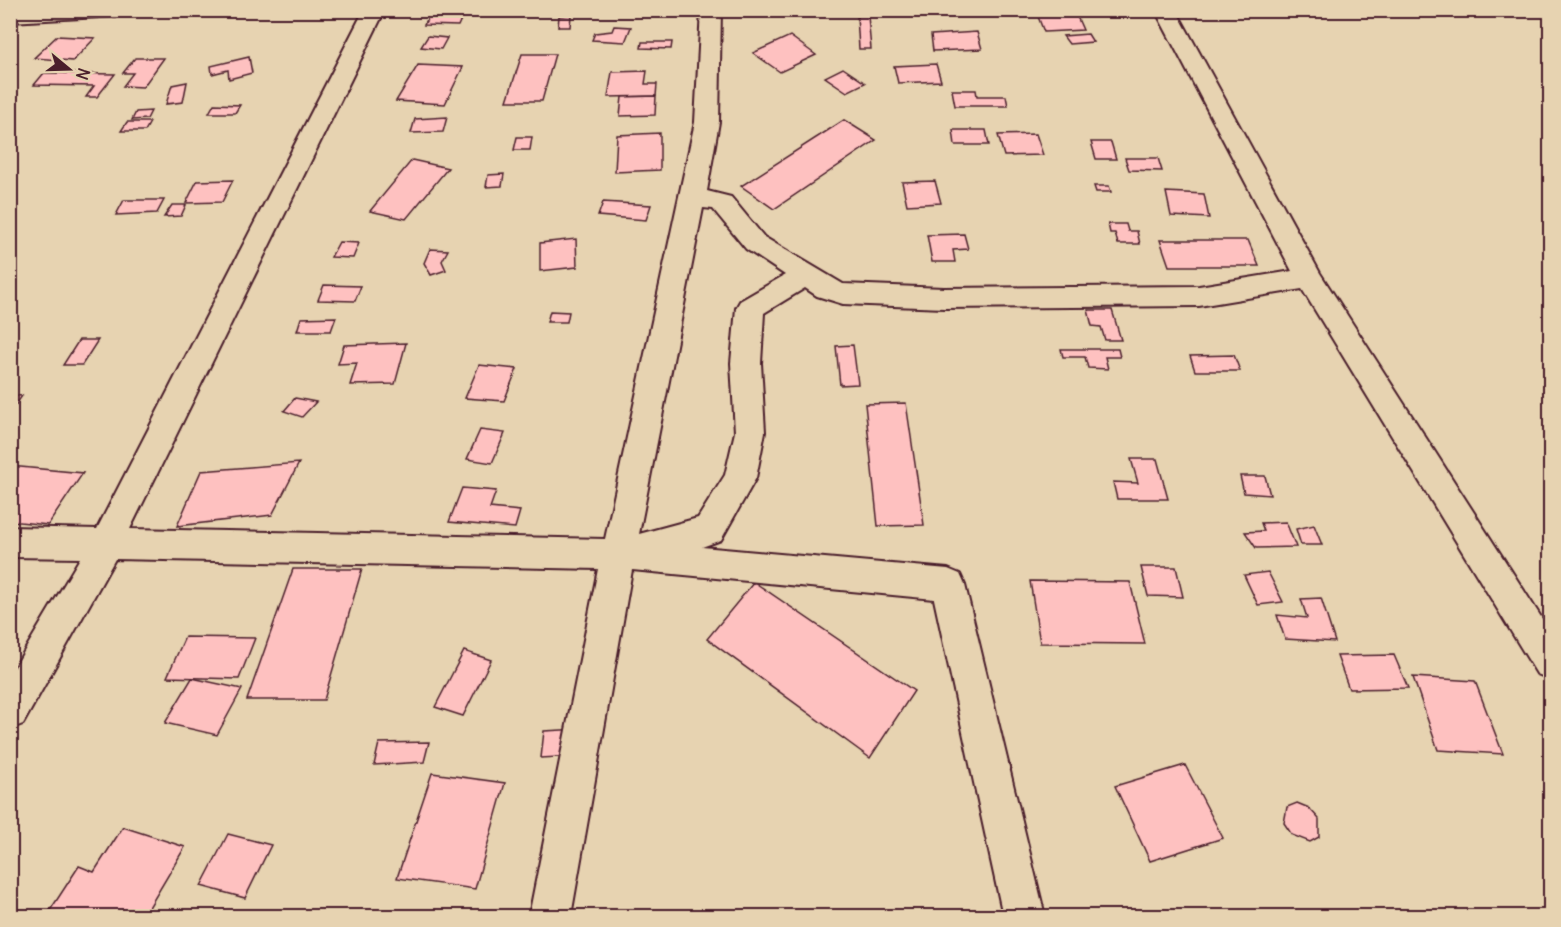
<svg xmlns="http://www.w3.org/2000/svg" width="1561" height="927" viewBox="0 0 1561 927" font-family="Delius,sans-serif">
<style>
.building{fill:#fec1c0;stroke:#4a1f2b;stroke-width:1.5}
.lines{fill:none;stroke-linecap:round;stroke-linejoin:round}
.minor-casing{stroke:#4a1f2b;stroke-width:4}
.minor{fill:#e7d3b1;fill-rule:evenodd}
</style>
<rect width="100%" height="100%" fill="#e7d3b1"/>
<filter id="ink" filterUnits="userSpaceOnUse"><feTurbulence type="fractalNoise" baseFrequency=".0167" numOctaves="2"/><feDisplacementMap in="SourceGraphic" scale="12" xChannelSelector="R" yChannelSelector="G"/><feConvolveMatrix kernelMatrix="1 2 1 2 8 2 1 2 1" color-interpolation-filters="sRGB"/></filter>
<g filter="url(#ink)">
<g class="building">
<polygon points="431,12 445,13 443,16 462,17 458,26 424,25"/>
<polygon points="1075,12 1083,30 1044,32 1037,14"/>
<polygon points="571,15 570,27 558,27 559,16"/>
<polygon points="857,16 868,16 871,49 859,49"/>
<polygon points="614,26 631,27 625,42 592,40 595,33 612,31"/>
<polygon points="977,32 982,49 933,51 931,35"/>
<polygon points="1088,34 1093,42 1069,44 1063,36"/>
<polygon points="57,36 95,38 73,61 34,58"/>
<polygon points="428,36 447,38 441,49 421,47"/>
<polygon points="790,36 816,55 780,72 753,53"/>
<polygon points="642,42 672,42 671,49 641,48"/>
<polygon points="522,54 555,54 542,101 507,101"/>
<polygon points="249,57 252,73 229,79 228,70 212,74 211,66"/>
<polygon points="135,58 164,58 143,87 123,86 133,73 123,73"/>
<polygon points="936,64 941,81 898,83 894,66"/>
<polygon points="418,65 463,67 445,104 396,101"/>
<polygon points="843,68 865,83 847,92 825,77"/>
<polygon points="647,71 645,84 657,84 656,96 608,97 612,72"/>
<polygon points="44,73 115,74 97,97 86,97 94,86 34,85"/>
<polygon points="187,82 183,102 166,104 172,85"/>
<polygon points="952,90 976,90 977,96 1006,96 1008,106 955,106"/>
<polygon points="656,96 655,115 620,116 622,97"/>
<polygon points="214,104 240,105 235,113 209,113"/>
<polygon points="151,111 147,119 132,120 136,112"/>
<polygon points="447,117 443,132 411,133 415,119"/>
<polygon points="844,120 876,140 774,209 741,186"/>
<polygon points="127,122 150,122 145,131 121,131"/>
<polygon points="953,130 986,130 989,145 955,145"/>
<polygon points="660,133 660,170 615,172 617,135"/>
<polygon points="1036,134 1043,155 1004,156 998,135"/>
<polygon points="517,137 532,137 530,150 514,150"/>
<polygon points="1091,142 1111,142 1116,159 1096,159"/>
<polygon points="1125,158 1158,158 1162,171 1129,170"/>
<polygon points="412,160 448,168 406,219 370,211"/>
<polygon points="504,174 502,186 486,187 488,175"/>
<polygon points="233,180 222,202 186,203 197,181"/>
<polygon points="935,181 941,203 907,205 902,182"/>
<polygon points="1094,186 1109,186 1111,192 1096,192"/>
<polygon points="1166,192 1204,194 1209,218 1171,216"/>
<polygon points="124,200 164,200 157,213 116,215"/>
<polygon points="603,202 651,205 646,220 598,216"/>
<polygon points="172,205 186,205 181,216 164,217"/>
<polygon points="1108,224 1126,224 1128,231 1137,231 1140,244 1118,244 1115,233 1110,233"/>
<polygon points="964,234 968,249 953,250 955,262 932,262 927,235"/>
<polygon points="576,239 577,267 540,271 540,243"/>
<polygon points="1160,240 1248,240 1259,266 1169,266"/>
<polygon points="339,242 359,243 353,258 331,257"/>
<polygon points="430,249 448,250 442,261 446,270 431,275 424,263"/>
<polygon points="324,285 361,286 355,301 318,300"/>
<polygon points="1088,310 1112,310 1121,340 1105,340 1101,327 1092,326"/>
<polygon points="550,311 569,312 567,322 547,322"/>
<polygon points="336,317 331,331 297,331 301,318"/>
<polygon points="79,340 98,340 82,365 63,365"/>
<polygon points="406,343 395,384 350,385 357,363 338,364 344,345"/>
<polygon points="853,345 858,384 840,385 836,346"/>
<polygon points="1061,349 1118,349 1120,357 1105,357 1108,369 1088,368 1085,357 1063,357"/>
<polygon points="1234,355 1240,371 1195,371 1190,356"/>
<polygon points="479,365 517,369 504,401 465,398"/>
<polygon points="10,395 22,396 10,413"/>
<polygon points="295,398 316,402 302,417 284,411"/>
<polygon points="906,403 924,525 878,526 865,404"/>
<polygon points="480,430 505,433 492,463 467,459"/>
<polygon points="1131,459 1157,459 1168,499 1117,499 1113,482 1138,483"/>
<polygon points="299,463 272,515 177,526 201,471"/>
<polygon points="10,466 83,473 48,525 10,521"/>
<polygon points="1240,476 1265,476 1270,495 1244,493"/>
<polygon points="462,488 496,491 490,508 520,511 515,528 449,522"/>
<polygon points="1286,522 1296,547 1256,548 1245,532 1264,531 1261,523"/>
<polygon points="1314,525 1322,545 1301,545 1296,529"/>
<polygon points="1141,567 1176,567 1183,597 1148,596"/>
<polygon points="293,569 362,569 324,700 247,700"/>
<polygon points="1268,572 1283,602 1258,605 1244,575"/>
<polygon points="1030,581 1130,582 1145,644 1040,643"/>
<polygon points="754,582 914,691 870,758 707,639"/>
<polygon points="1321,598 1335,642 1285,639 1277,615 1307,618 1301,599"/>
<polygon points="185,637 255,638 239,679 167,677"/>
<polygon points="464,651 491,660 463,716 435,707"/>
<polygon points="1394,655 1408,688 1349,689 1337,656"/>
<polygon points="1413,677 1475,681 1503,754 1438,750"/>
<polygon points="192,678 242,689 217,735 165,723"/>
<polygon points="580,729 577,756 541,758 544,731"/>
<polygon points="429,742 424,762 374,765 379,743"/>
<polygon points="1185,765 1223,838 1150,861 1115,786"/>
<polygon points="432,773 505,783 475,889 397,878"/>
<polygon points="1297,803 1309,808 1319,819 1319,837 1310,842 1292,835 1284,823 1287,807"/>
<polygon points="123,827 185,847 144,916 53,916 47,915 79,866 94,872"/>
<polygon points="228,834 271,845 245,898 201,886"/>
</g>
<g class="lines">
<g class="minor-casing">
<g id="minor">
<polygon points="10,10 128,10 125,14 118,16 10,22"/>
<path d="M364,10H385L130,529L605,539L695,122L701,10H721L719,122L707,191L731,197L764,237L843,284L944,288L1199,286L1292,271L1155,10H1176L1320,273L1550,631V679L1537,674L1302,289L1199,306L944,308L843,304L817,296L805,288L764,313L761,363L765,432L756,478L721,540L702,547L948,569L960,574L965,585L1045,916H1003L934,599L632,570L571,916H529L598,569L115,559L23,724L10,729V675L80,558L10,557V527L97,529ZM703,208L713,209L746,249L785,275L740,301L736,308L731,363L735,432L725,475L698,518L639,534Z"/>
</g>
</g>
<use href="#minor" class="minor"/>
</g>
</g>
<rect width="1561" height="927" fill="none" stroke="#e7d3b1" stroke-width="36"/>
<rect x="18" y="18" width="1525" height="891" fill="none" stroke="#4a1f2b" stroke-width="2" filter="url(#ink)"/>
<g transform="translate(69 69) rotate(109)" stroke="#e7d3b1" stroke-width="4.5" paint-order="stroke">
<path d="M0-4.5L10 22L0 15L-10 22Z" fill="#4a1f2b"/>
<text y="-9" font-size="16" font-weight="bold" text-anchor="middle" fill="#4a1f2b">N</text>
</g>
</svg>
